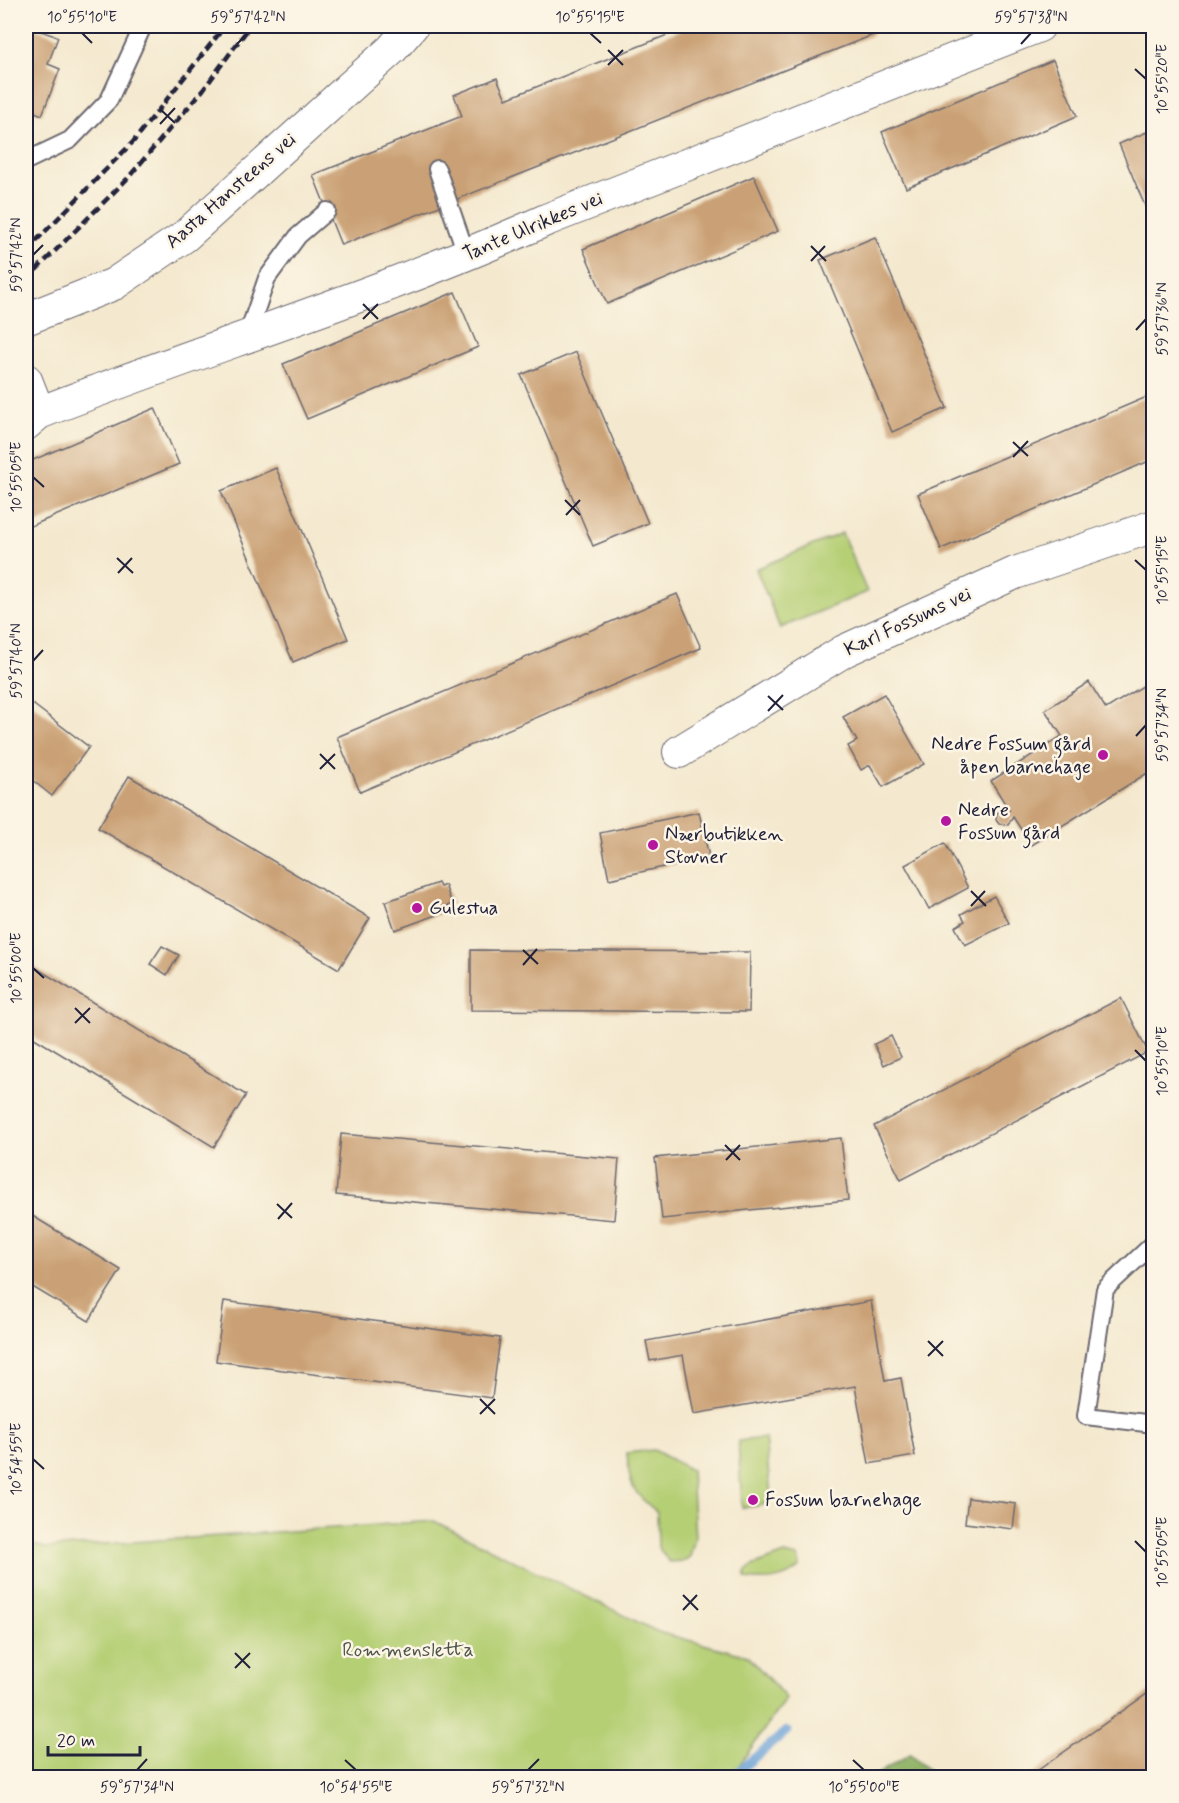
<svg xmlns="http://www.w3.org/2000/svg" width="1179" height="1803" viewBox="0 0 1179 1803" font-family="Mynerve,sans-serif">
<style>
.green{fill:#b5cf75;stroke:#6c7858;stroke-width:1.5}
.forest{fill:#90b266;stroke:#596a50;stroke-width:1.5}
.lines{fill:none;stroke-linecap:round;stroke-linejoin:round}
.stream{stroke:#69a0d7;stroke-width:9}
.building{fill:#caa176}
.service-casing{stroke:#6c686f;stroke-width:20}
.minor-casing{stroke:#6c686f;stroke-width:34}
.service{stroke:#fff;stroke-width:16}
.minor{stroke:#fff;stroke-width:32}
.rail{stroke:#22223b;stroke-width:4.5;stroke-dasharray:9 4.5;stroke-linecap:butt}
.ticks{fill:none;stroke:#22223b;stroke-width:2}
.poi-dot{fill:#b5179e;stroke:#fcf5e5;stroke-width:2}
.labels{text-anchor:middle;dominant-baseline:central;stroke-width:5;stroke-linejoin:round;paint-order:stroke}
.street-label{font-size:20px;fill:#22223b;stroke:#fcf5e5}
.poi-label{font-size:20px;fill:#22223b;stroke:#fcf5e5;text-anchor:start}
.park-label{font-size:20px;fill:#4e564c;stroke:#fcf5e5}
.neatline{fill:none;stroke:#22223b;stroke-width:2}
.ticks-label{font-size:15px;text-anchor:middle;fill:#22223b}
</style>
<rect width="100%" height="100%" fill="#fcf5e5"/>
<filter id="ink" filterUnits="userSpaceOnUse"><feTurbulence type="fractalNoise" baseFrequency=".0167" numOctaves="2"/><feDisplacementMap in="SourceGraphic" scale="12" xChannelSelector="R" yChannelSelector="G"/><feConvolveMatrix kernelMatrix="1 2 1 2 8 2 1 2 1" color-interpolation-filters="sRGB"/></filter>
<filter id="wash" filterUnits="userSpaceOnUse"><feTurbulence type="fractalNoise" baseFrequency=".008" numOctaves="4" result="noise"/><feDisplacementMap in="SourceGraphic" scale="24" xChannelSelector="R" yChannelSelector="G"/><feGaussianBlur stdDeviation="1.35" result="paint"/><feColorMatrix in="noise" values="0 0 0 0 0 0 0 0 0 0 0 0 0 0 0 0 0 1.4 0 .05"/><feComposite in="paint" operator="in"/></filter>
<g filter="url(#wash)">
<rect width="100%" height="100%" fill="#f4e9cf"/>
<g class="green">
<polygon points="842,533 867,592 780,628 756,569"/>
<polygon points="765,1438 771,1496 763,1505 742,1508 738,1441"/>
<path d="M654,1450L691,1470L695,1538L690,1557L683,1561L669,1562L658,1547L657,1512C631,1490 630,1488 627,1453Z"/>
<polygon points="434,1521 658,1632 748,1656 786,1698 731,1777 26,1777 26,1543 46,1548"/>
<path d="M785,1554L798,1557L800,1567C784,1581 766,1582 746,1579L745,1572L752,1566Z"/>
</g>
<polygon class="forest" points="910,1754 936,1777 873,1777"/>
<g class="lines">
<polyline class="stream" points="730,1778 787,1731"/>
</g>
<g id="blocks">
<g class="building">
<polygon points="26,26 58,37 48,64 60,69 42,115 30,110 26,122"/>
<polygon points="690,26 869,26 873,35 341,245 313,175 462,116 454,95 497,78 506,99"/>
<polygon points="1053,60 1077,116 906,188 882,132"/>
<polygon points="1154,129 1154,225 1153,225 1119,144"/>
<polygon points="754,176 778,231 607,304 583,249"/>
<polygon points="875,237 947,408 892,432 820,260"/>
<polygon points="455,292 478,347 307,419 283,364"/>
<polygon points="576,352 648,523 593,546 521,375"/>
<polygon points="1154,394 1154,459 941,549 918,494"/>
<polygon points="155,408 179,464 26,528 26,463"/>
<polygon points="276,468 348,639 293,662 221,491"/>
<polygon points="677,594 701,648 360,792 337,737"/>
<polygon points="1154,679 1154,769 1031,845 1013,817 1008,825 999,824 996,820 997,813 1003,809 1009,810 991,781 1062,736 1045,710 1089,682 1106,709"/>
<polygon points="884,694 924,764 883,787 870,765 861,770 848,746 857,741 843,717"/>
<polygon points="26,699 89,747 52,796 26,775"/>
<polygon points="129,776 370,918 339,969 98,828"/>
<polygon points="699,812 709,857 609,879 600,833"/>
<polygon points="945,843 968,888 929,909 905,865"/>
<polygon points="438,883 440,887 445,885 452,904 447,906 448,911 395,930 385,902"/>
<polygon points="994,896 1009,923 965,945 955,927 965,921 961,914"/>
<polygon points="162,946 179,955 167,975 150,964"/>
<polygon points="471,950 750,952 749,1012 471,1010"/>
<polygon points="26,962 246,1095 214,1147 26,1033"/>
<polygon points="1121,998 1148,1052 901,1180 874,1126"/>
<polygon points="891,1036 901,1057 884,1065 874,1044"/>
<polygon points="341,1134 619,1159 614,1220 336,1195"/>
<polygon points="841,1138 848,1200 662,1219 655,1158"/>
<polygon points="26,1212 121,1270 89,1321 26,1283"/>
<polygon points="224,1301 500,1338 492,1398 216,1361"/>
<polygon points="871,1301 885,1381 901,1378 915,1456 869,1464 855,1386 694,1414 683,1355 650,1361 646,1341"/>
<polygon points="968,1498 1016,1504 1013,1529 965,1523"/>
<polygon points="1154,1689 1154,1778 1027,1778"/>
</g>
</g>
</g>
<g filter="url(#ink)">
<use href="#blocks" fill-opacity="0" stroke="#6c686f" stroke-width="1.5"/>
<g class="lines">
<g class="service-casing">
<g id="service">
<polyline points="26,161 70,140 109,100 143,26"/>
<polyline points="437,169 467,256"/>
<polyline points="247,336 267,278 298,236 327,211"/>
<polyline points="1154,1243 1105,1289 1086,1416 1154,1424"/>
</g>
</g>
<g class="minor-casing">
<g id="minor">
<polyline points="26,319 114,284 185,236 392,49 412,26"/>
<polyline points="26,380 39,413"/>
<path d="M26,424L39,413C207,347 381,295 546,220L1039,26"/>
<polyline points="679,752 844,651 1015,573 1154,526"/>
</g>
</g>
<use href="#service" class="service"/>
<use href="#minor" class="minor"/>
<g class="rail">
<polyline points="26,251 133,142 225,26"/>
<polyline points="26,280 127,179 203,90 250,26"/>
</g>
</g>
</g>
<path class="ticks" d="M82,33L92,43M590,33L601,43M237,44L248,33M1021,44L1031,33M608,50L623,65M608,65L623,50M1135,69L1146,79M160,109L175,123M160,124L175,108M811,246L826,261M33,255L43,245M811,261L825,246M363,304L378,319M363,319L378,304M1136,330L1146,319M1013,442L1028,456M1013,457L1028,441M33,477L44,487M565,500L580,515M566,515L580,500M117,558L133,573M1135,560L1146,570M118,573L132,558M33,661L43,650M768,696L783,710M768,711L783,695M1136,736L1146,725M320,754L335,769M320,769L335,754M971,891L986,906M971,906L985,891M523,950L538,964M523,965L537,949M33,968L44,978M75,1008L90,1023M75,1023L90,1008M1135,1050L1146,1061M725,1145L740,1160M726,1160L740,1145M277,1204L292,1218M278,1219L292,1203M928,1341L943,1356M928,1356L943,1341M480,1399L495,1414M480,1414L495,1399M33,1459L44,1469M1135,1541L1146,1552M683,1595L698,1610M683,1610L697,1595M235,1653L250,1668M235,1668L250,1653M345,1760L356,1770M853,1760L864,1770M137,1770L147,1759M528,1770L539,1759"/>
<g class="poi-dot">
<circle cx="1103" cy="755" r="6"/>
<circle cx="946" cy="821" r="6"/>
<circle cx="653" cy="845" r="6"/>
<circle cx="417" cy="908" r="6"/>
<circle cx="753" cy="1500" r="6"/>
</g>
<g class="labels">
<g class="street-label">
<text transform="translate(231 191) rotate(-41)">Aasta Hansteens vei</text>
<text transform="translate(533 227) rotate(-23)">Tante Ulrikkes vei</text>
<text transform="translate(908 622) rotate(-25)">Karl Fossums vei</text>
</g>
<g class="poi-label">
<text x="1091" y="744" text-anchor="end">Nedre Fossum gård<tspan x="1091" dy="23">åpen barnehage</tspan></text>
<text x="958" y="810">Nedre<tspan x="958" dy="23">Fossum gård</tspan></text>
<text x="665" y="834">Nærbutikken<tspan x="665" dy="23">Stovner</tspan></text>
<text x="429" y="908">Gulestua</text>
<text x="765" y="1500">Fossum barnehage</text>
</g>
<g class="park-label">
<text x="408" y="1650">Rommensletta</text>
</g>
</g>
<rect width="1179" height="1803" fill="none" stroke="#fcf5e5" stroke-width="66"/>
<path d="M48 1746v9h92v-9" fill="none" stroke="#22223b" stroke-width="3"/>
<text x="57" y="1746" font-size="18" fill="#22223b" stroke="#fcf5e5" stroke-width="4.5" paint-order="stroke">20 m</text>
<rect x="33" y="33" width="1113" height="1737" class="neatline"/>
<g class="ticks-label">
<text x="82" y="22">10°55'10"E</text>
<text x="248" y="22">59°57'42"N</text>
<text x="590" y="22">10°55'15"E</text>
<text x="1031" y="22">59°57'38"N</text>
<text transform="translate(1162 79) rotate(-90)" y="5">10°55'20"E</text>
<text transform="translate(16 255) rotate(-90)" y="5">59°57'42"N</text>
<text transform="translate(1162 319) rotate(-90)" y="5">59°57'36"N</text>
<text transform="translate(16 477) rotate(-90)" y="5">10°55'05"E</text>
<text transform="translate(1162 570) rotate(-90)" y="5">10°55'15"E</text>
<text transform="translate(16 661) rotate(-90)" y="5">59°57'40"N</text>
<text transform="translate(1162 725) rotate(-90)" y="5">59°57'34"N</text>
<text transform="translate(16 968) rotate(-90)" y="5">10°55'00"E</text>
<text transform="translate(1162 1061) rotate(-90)" y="5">10°55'10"E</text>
<text transform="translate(16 1459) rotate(-90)" y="5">10°54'55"E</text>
<text transform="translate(1162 1552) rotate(-90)" y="5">10°55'05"E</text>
<text x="137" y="1792">59°57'34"N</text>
<text x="356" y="1792">10°54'55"E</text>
<text x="528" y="1792">59°57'32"N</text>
<text x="864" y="1792">10°55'00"E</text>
</g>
</svg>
